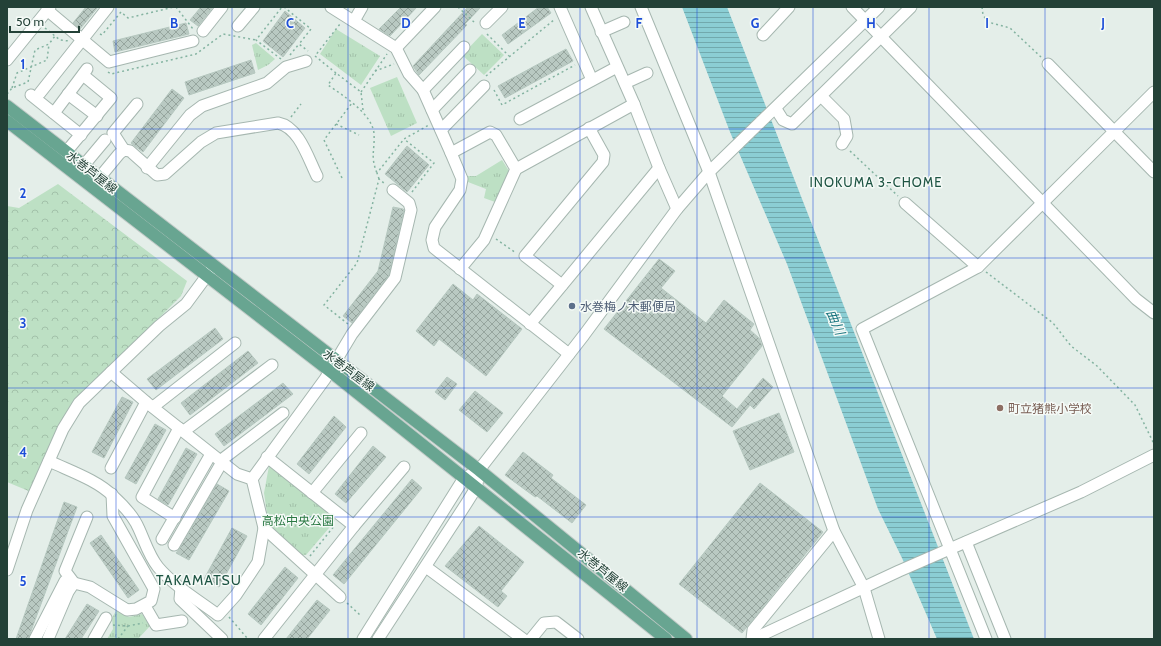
<svg xmlns="http://www.w3.org/2000/svg" width="1161" height="646" viewBox="0 0 1161 646" font-family="Cabin,'Noto Sans JP',sans-serif">
<style>
.forest{fill:url(#forest-crowns)}
.park{fill:url(#park-tufts)}
.water{fill:url(#water-rules)}
.building{fill:url(#building-cross-hatch);stroke:#b6c8c0}
.lines{fill:none;stroke-linecap:round;stroke-linejoin:round}
.minor-casing{stroke:#a6b7b0;stroke-width:13}
.major-casing{stroke:#c1cac7;stroke-width:14}
.path{stroke:#84b3a1;stroke-width:1.5;stroke-dasharray:2 3;stroke-linecap:butt}
.minor{stroke:#fff;stroke-width:11}
.major{stroke:#68a591;stroke-width:12}
.grid{fill:none;stroke:#1d4ed8;stroke-width:1;stroke-opacity:0.55}
.service-dot{fill:#5c6f8a;stroke:#f5faf7;stroke-width:1.5}
.education-dot{fill:#8d6e63;stroke:#f5faf7;stroke-width:1.5}
.labels{text-anchor:middle;dominant-baseline:central;stroke-width:3;stroke-linejoin:round;paint-order:stroke}
.street-label{font-size:12px;fill:#234137;stroke:#f5faf7}
.service-label{font-size:12px;fill:#4e5e75;stroke:#f5faf7;text-anchor:start}
.education-label{font-size:12px;fill:#785e54;stroke:#f5faf7;text-anchor:start}
.park-label{font-size:12px;fill:#2b7944;stroke:#f5faf7}
.neighbourhood-label{font-size:13px;letter-spacing:1px;fill:#1e5443;stroke:#f5faf7}
.water-label{font-size:13px;font-style:italic;fill:#1a757f;stroke:#f5faf7}
.quarter-label{font-size:14px;letter-spacing:1px;fill:#1e5443;stroke:#f5faf7}
.grid-label{font-size:13px;text-anchor:middle;font-weight:bold;fill:#1d4ed8;stroke:#f5faf7;stroke-width:3;stroke-linejoin:round;paint-order:stroke}
</style>
<defs>
<pattern id="forest-crowns" width="20" height="18" patternUnits="userSpaceOnUse"><rect width="20" height="18" fill="#bde0c4"/><path d="M2 6a3 3 0 1 1 6 0M12 15a3 3 0 1 1 6 0" fill="none" stroke="#a2c1a9"/></pattern>
<pattern id="park-tufts" width="24" height="20" patternUnits="userSpaceOnUse"><rect width="24" height="20" fill="#bde0c4"/><path d="M3 7l-1-3M5 7V3M7 7l1-3M15 17l-1-3M17 17v-4M19 17l1-3" fill="none" stroke="#a2c1a9"/></pattern>
<pattern id="water-rules" width="6" height="5" patternUnits="userSpaceOnUse"><rect width="6" height="5" fill="#8bced4"/><path d="M0 2.5h6" fill="none" stroke="#71a9ad"/></pattern>
<pattern id="building-cross-hatch" width="8" height="8" patternUnits="userSpaceOnUse"><rect width="8" height="8" fill="#b9c9c2"/><path d="M0 0l8 8M0 8l8-8" fill="none" stroke="#96a59e"/></pattern>
</defs>
<rect width="100%" height="100%" fill="#e4eee9"/>
<polygon class="forest" points="58,184 187,281 181,296 101,376 75,400 58,427 31,492 7,482 7,206 19,208"/>
<g class="park">
<polygon points="336,29 380,56 361,85 320,54"/>
<polygon points="482,34 504,55 484,75 462,55"/>
<polygon points="256,43 275,59 268,65 258,70 252,45"/>
<polygon points="397,77 417,123 391,136 370,88"/>
<polygon points="502,160 509,171 495,202 484,198 486,189 468,182 468,176 476,176"/>
<polygon points="269,466 335,516 335,521 306,555 300,555 269,528 264,493"/>
<polygon points="117,609 129,617 142,614 150,626 138,639 107,639 113,629 112,618"/>
</g>
<polygon class="water" points="682,7 727,7 974,639 937,639 902,558 878,509 787,264 730,132"/>
<g class="building">
<polygon points="86,7 98,7 80,29 73,23"/>
<polygon points="201,7 213,7 198,26 190,20"/>
<polygon points="401,7 417,7 390,36 379,29"/>
<polygon points="468,7 481,7 465,24 467,25 419,75 413,66"/>
<polygon points="539,7 547,7 551,13 508,44 502,35"/>
<polygon points="285,11 305,28 283,57 263,41"/>
<polygon points="186,23 189,34 115,52 113,41"/>
<polygon points="566,49 573,61 505,98 498,86"/>
<polygon points="251,60 255,73 189,95 185,82"/>
<polygon points="172,89 184,98 143,152 131,143"/>
<polygon points="407,146 429,165 407,192 385,174"/>
<polygon points="393,207 403,209 404,210 389,275 352,323 343,316 378,271"/>
<polygon points="659,259 675,271 661,288 706,323 724,300 754,324 750,330 759,338 762,346 722,396 737,409 763,378 773,387 754,409 750,405 732,427 604,329"/>
<polygon points="453,284 473,300 477,294 522,329 486,376 439,339 434,346 416,331"/>
<polygon points="215,328 223,339 156,390 147,379"/>
<polygon points="248,351 258,363 190,415 181,403"/>
<polygon points="447,377 457,384 445,400 435,392"/>
<polygon points="283,383 293,394 224,446 215,434"/>
<polygon points="475,391 503,413 487,432 459,410"/>
<polygon points="122,397 133,402 104,458 92,452"/>
<polygon points="779,413 794,452 750,470 733,431"/>
<polygon points="334,416 346,427 309,474 297,464"/>
<polygon points="155,424 166,430 136,484 125,478"/>
<polygon points="373,446 386,457 346,503 335,494"/>
<polygon points="186,448 197,454 168,505 158,499"/>
<polygon points="523,452 553,475 551,478 586,505 572,523 537,496 535,497 505,475"/>
<polygon points="412,479 422,488 344,584 333,575"/>
<polygon points="760,483 823,532 742,633 679,584"/>
<polygon points="217,484 229,491 189,560 176,553 180,548"/>
<polygon points="64,502 77,507 28,639 16,639"/>
<polygon points="479,526 524,562 501,591 507,596 498,607 445,566"/>
<polygon points="232,528 247,536 219,587 204,579"/>
<polygon points="101,535 139,590 128,598 90,543"/>
<polygon points="285,567 298,578 261,625 248,614"/>
<polygon points="317,600 330,610 307,639 286,639"/>
<polygon points="87,604 99,611 81,639 65,639"/>
</g>
<g class="lines">
<g class="minor-casing">
<g id="minor">
<polyline points="331,7 396,48 409,74 423,90 451,153 462,179 460,190 435,227 432,240 434,248 569,354"/>
<polyline points="560,7 592,80"/>
<polyline points="591,7 634,104 659,168 677,209"/>
<polyline points="641,7 709,172 834,531 864,588 879,639"/>
<polyline points="852,7 1136,299 1154,313"/>
<polyline points="47,10 109,62 193,41"/>
<polyline points="354,21 362,7"/>
<polyline points="486,23 502,7"/>
<polyline points="238,26 254,7"/>
<polyline points="203,31 222,7"/>
<polyline points="601,32 624,22"/>
<polyline points="763,35 789,7"/>
<polyline points="396,48 435,7"/>
<polyline points="7,60 50,7"/>
<polyline points="1048,64 1154,172"/>
<polyline points="625,83 647,73"/>
<polyline points="423,90 464,47"/>
<polyline points="40,93 108,7"/>
<polyline points="68,94 97,116"/>
<polyline points="31,95 81,135"/>
<polyline points="821,96 844,119 847,136 842,144"/>
<polyline points="776,109 783,120 792,124 911,7"/>
<polyline points="432,110 470,70"/>
<polyline points="54,113 87,69"/>
<polyline points="520,119 617,67"/>
<polyline points="441,130 484,86"/>
<polyline points="124,150 113,133 137,104"/>
<polyline points="66,152 111,98 83,75"/>
<polyline points="451,153 490,132 496,135 516,169"/>
<polyline points="84,165 105,140"/>
<polyline points="147,168 190,115 202,106 267,83 286,67 306,61"/>
<path d="M100,177L119,154L124,150L130,151L157,175L165,174L201,142L216,133L278,123C299,127 308,158 317,176"/>
<polyline points="905,203 978,267"/>
<polyline points="460,269 484,240 516,169 634,104"/>
<polyline points="562,285 525,256 603,162 604,155 589,128"/>
<polyline points="530,324 659,168"/>
<polyline points="111,372 146,402 237,474 252,479 325,379 352,334 395,278 411,210 409,203 393,190"/>
<polyline points="153,407 235,343"/>
<polyline points="184,431 272,365"/>
<polyline points="267,457 354,526"/>
<path d="M49,461C70,471 97,480 113,496C123,505 134,517 139,529C145,542 149,556 158,567C174,586 198,600 218,615L236,595L258,562L264,528L252,479"/>
<polyline points="220,461 283,413"/>
<polyline points="111,468 146,402"/>
<polyline points="312,493 361,433"/>
<polyline points="175,518 142,497 179,428"/>
<polyline points="264,528 340,597"/>
<polyline points="162,539 211,454"/>
<polyline points="966,542 1005,639"/>
<polyline points="174,545 222,462"/>
<polyline points="426,567 523,639"/>
<polyline points="7,570 27,510 63,429 79,403 159,326 186,304 214,266"/>
<polyline points="74,583 65,571 87,517"/>
<polyline points="181,588 180,599 222,639"/>
<polyline points="145,606 156,625 182,621"/>
<polyline points="35,639 65,581"/>
<polyline points="48,639 68,592 74,583 90,587 127,610 136,609 151,601 154,589 113,516 112,494"/>
<polyline points="94,639 106,618"/>
<polyline points="264,639 354,526 404,467"/>
<polyline points="363,639 464,478 479,470 584,335 677,209 709,172 879,7"/>
<polyline points="378,639 466,504 476,488 478,479"/>
<polyline points="531,639 544,623 556,622 578,639"/>
<polyline points="752,639 753,630 834,531"/>
<polyline points="753,639 899,571 1081,492 1154,455"/>
<polyline points="986,639 862,329 978,267 1154,92"/>
</g>
</g>
<g class="major-casing">
<g id="major">
<polyline points="7,106 479,470 686,639"/>
<polyline points="7,121 330,371 666,639"/>
</g>
</g>
<g class="path">
<polyline points="176,7 193,29"/>
<polyline points="284,7 311,29 299,44 308,51"/>
<polyline points="458,7 475,23"/>
<polyline points="982,7 983,15 988,22 1010,28 1041,57"/>
<polyline points="45,28 60,40 69,41"/>
<polyline points="100,34 102,35 121,12 128,18 174,7"/>
<polyline points="487,34 509,56"/>
<polyline points="290,55 299,44"/>
<polyline points="281,59 256,40 282,7"/>
<polyline points="375,71 394,64"/>
<polyline points="108,72 111,74 196,54 223,34 256,40"/>
<polyline points="336,73 315,56 340,24"/>
<polyline points="486,76 555,19"/>
<polyline points="12,88 17,73 47,60 49,44"/>
<polyline points="494,90 502,105 575,65"/>
<polyline points="361,92 387,54"/>
<polyline points="7,94 12,88 28,82 35,50 49,44 55,36"/>
<path d="M363,110L361,92L336,73L328,85C342,95 373,114 374,134C375,151 370,156 377,173"/>
<polyline points="291,117 301,104"/>
<polyline points="336,124 359,135"/>
<polyline points="850,151 898,196"/>
<polyline points="342,178 324,140 352,103"/>
<polyline points="379,179 377,173 404,139"/>
<polyline points="412,192 434,163 404,139 429,125"/>
<polyline points="496,239 516,253"/>
<polyline points="986,272 1053,323 1071,346 1097,366 1135,405 1154,444"/>
<polyline points="348,324 324,305 357,263 379,179 385,184"/>
<polyline points="310,556 335,525"/>
<polyline points="347,603 360,615"/>
<polyline points="229,617 248,639"/>
<polyline points="113,625 128,626 143,623"/>
<polyline points="118,639 128,626"/>
</g>
<use href="#minor" class="minor"/>
<use href="#major" class="major"/>
</g>
<path class="grid" d="M116,7V639M232,7V639M348,7V639M464,7V639M580,7V639M697,7V639M813,7V639M929,7V639M1045,7V639M7,129H1154M7,258H1154M7,388H1154M7,517H1154"/>
<circle class="service-dot" cx="572" cy="306" r="4"/>
<circle class="education-dot" cx="1000" cy="408" r="4"/>
<g class="labels">
<g class="street-label">
<text transform="translate(92 172) rotate(38)">水巻芦屋線</text>
<text transform="translate(349 370) rotate(37)">水巻芦屋線</text>
<text transform="translate(603 570) rotate(39)">水巻芦屋線</text>
</g>
<g class="service-label">
<text x="580" y="306">水巻梅ノ木郵便局</text>
</g>
<g class="education-label">
<text x="1008" y="408">町立猪熊小学校</text>
</g>
<g class="park-label">
<text x="298" y="520">高松中央公園</text>
</g>
<g class="neighbourhood-label">
<text x="876" y="182">INOKUMA 3-CHOME</text>
</g>
<g class="water-label">
<text transform="translate(836 322) rotate(67)">曲川</text>
</g>
<g class="quarter-label">
<text x="199" y="580">TAKAMATSU</text>
</g>
</g>
<g class="grid-label">
<text x="174" y="28">B</text>
<text x="290" y="28">C</text>
<text x="406" y="28">D</text>
<text x="522" y="28">E</text>
<text x="639" y="28">F</text>
<text x="755" y="28">G</text>
<text x="871" y="28">H</text>
<text x="987" y="28">I</text>
<text x="1103" y="28">J</text>
<text x="23" y="69">1</text>
<text x="23" y="198">2</text>
<text x="23" y="328">3</text>
<text x="23" y="457">4</text>
<text x="23" y="586">5</text>
</g>
<rect width="1161" height="646" fill="none" stroke="#234137" stroke-width="16"/>
<path d="M10 26v6h69v-6" fill="none" stroke="#234137" stroke-width="2"/>
<text x="16" y="26" font-size="12" fill="#234137" stroke="#f5faf7" stroke-width="3" paint-order="stroke">50 m</text>
</svg>
